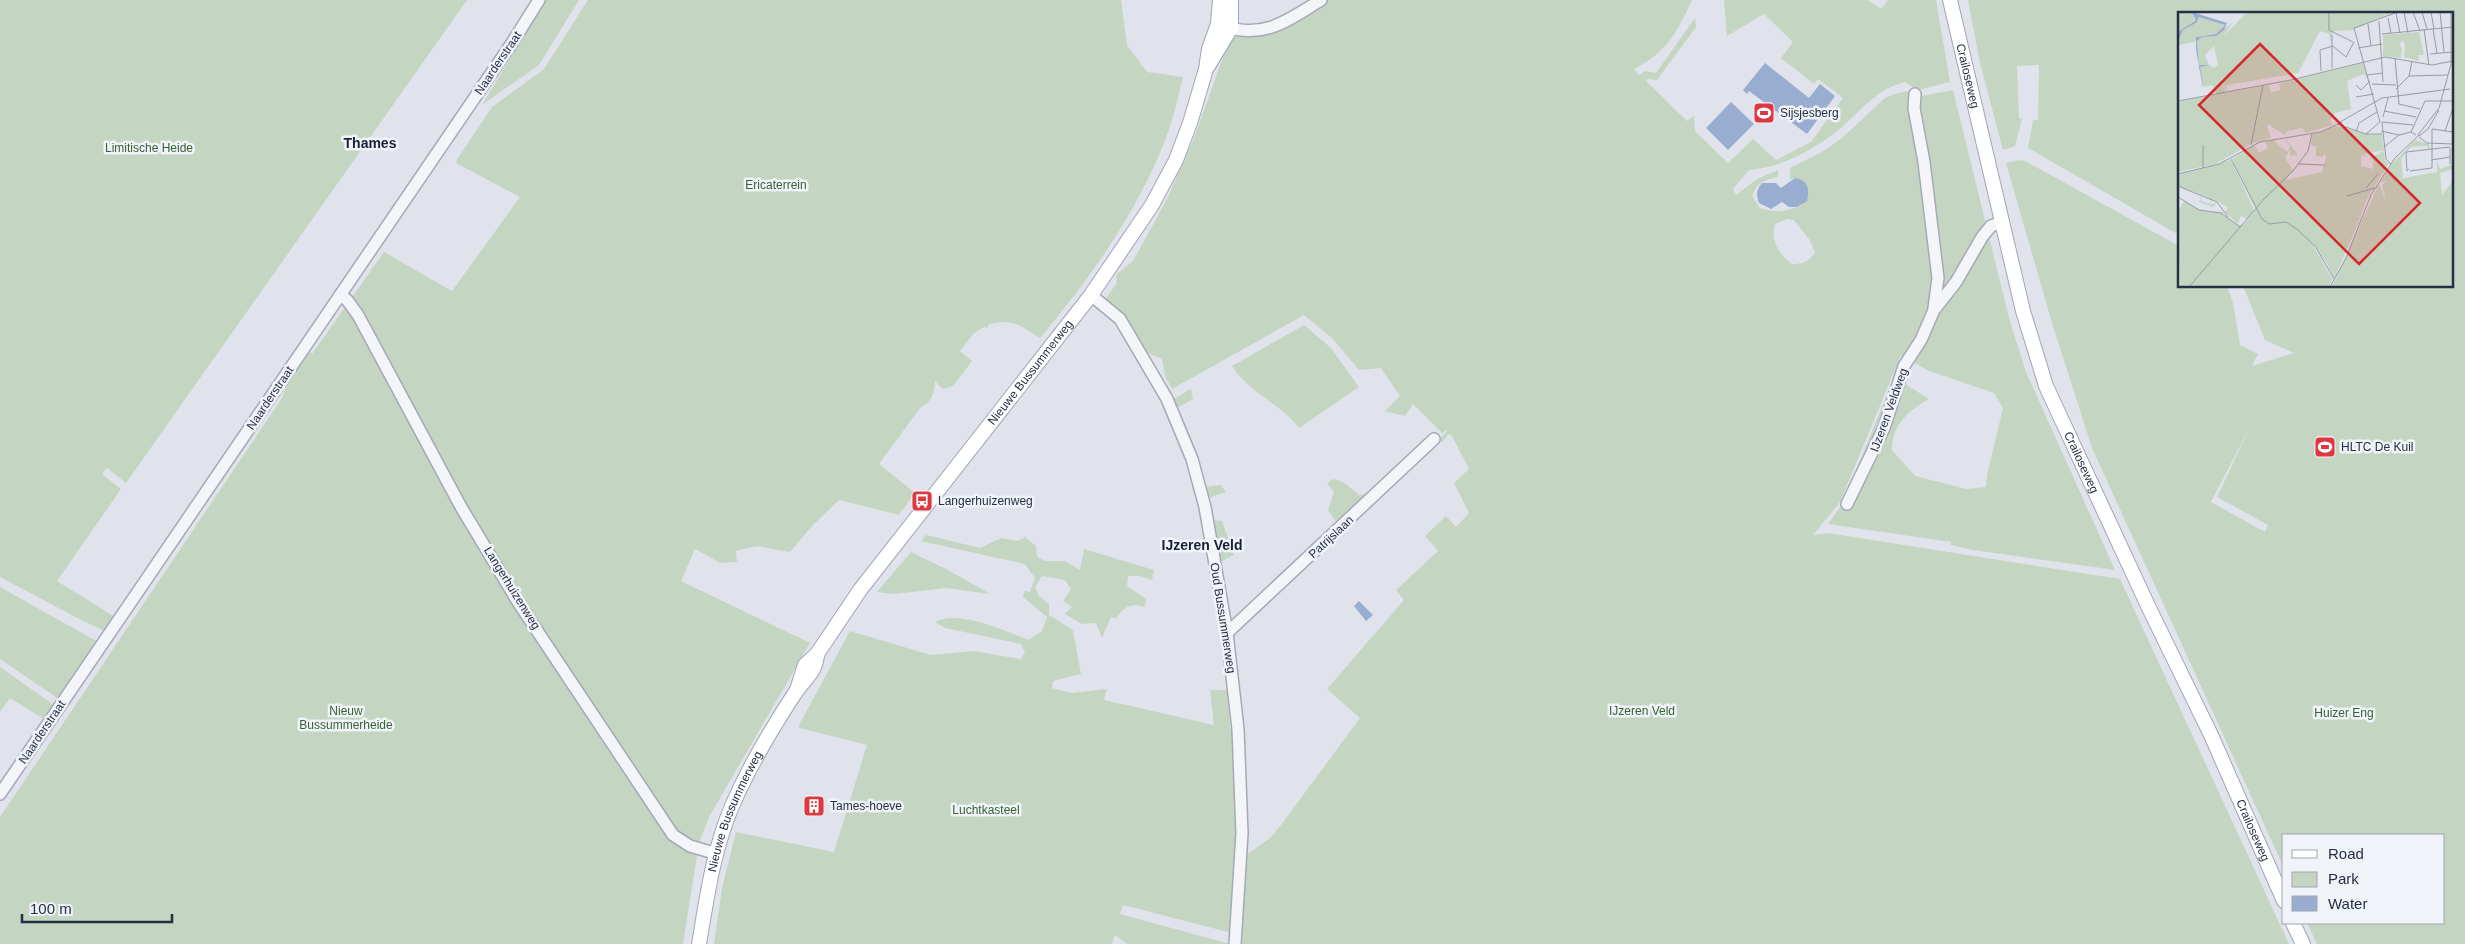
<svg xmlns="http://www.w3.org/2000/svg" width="2465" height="944" viewBox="0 0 2465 944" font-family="Helvetica,sans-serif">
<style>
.green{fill:#c4d6c1;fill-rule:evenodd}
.water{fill:#98adcf}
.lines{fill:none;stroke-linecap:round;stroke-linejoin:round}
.minor-casing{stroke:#a5a9b6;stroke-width:14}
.major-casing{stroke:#9ea6b8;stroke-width:16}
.minor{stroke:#f4f5f9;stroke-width:11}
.major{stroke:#fff;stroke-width:14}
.labels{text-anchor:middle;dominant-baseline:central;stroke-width:5;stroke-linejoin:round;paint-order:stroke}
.street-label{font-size:12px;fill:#272f44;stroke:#f0f3f8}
.poi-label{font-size:12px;fill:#272f44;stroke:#f0f3f8;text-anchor:start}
.park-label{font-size:12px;fill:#376233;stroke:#f0f3f8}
.neighbourhood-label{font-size:14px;font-weight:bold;fill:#192035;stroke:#f0f3f8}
.inset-road{fill:none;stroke:#969ba8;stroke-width:1}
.view{fill:#d62828;fill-opacity:0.15;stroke:#d62828;stroke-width:2.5}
.inset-edge{fill:none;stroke:#272f44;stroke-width:2.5}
</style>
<rect width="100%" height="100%" fill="#e0e3eb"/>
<g class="green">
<polygon points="0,0 467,0 126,483 107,468 102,474 121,489 57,581 115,617 107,632 83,621 0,577"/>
<polygon points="546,0 579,0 539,65 482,105"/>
<path d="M588,0H1121L1127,45L1147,72L1183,77C1177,102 1171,128 1160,153C1131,221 1087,282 1040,338C1021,325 1013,319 989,324L987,328L984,327L974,333L960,351L972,361L953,386L943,389L935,381C935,392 931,403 920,408L879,464L915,493L899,515L839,500L813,525L790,552L757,546L736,551L737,562L720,563L695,549L681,581L810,643L709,817L699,843L683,944H0V817L282,398L288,382L310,351L312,354L384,252L452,291L520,197L456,163L458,158L492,107L544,69Z"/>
<path d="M1327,0H1692C1676,34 1668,51 1634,69L1639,75L1645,71L1656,73L1695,18L1696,27L1657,80L1648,79L1646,81L1687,121L1694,116L1695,131L1728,163L1753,139L1776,160L1811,142L1843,98L1818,79L1814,84L1781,58L1793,42L1764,14L1727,36L1724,0H1868L1881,9L1888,0H1936L1950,82L1918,90L1905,82C1874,90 1861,112 1837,131C1813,150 1780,168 1749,170L1733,189L1736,195L1757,179L1778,170V177C1764,180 1758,182 1752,196L1760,208C1775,213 1787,212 1802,205L1795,178L1790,179V168L1822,152L1842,138L1885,98L1895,94L1906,91L1921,96L1953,90L2009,318L2026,372L2115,570L1973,550L1951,545V542L1828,524L1843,503L1894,377L1929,399C1908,411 1892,425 1892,450L1915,476L1966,489L1986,487L1987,475L2003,408L1994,393L1929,371L1901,355L1840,502L1813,535L1828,533L2120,579L2289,944H1240L1245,856L1270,838L1281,825L1360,718L1327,689L1404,600L1396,590L1438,551L1425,536L1446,516L1456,527L1469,513L1454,483L1469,469L1452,436L1449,434L1442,442L1439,440L1447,431L1446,430L1442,433L1413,404L1405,416L1385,411L1400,396L1381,368L1359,370L1332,338L1304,315L1172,389L1165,376L1162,359L1146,352L1106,298L1117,283L1116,275L1133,261L1167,199L1194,138L1226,49L1236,36C1266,44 1302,15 1327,0ZM1787,219L1794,220L1809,239L1815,252C1809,262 1803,264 1792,264C1779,254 1770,241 1775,224Z"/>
<path d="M1968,0H2465V944H2317L2307,923H2444V835H2284V868L2092,448L2052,323L2006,163L2019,160L2025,161L2179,246V286H2227L2233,303L2240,345L2258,354L2252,366L2294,353L2265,340L2243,286H2451V14H2179V235L2028,148L2033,120H2038L2039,65L2017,66L2019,118L2022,119L2015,146L2003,150L1980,63ZM2252,423L2217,497L2268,525L2265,532L2211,502Z"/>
<path d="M1304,325L1331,348L1359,387L1299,428C1280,403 1249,393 1232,366Z"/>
<polygon points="1191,389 1193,399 1177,408 1172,400"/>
<polygon points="1333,479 1343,482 1359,495 1370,493 1340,528 1328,510 1334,492 1327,483"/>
<polygon points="1221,485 1226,492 1207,498 1205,487"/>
<polygon points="1209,520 1222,521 1234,555 1220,562"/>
<path d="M926,535L980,548L1001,538L1018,541L1025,537L1036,546L1037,557L1045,561H1065L1080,570L1084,549L1154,570L1152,580L1139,576H1128L1127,586L1146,599L1145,607C1130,603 1126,605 1116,618L1111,617L1102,638L1096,623L1082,624L1065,614L1072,607L1063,601L1071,589L1065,580L1042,576L1035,587L1039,596L1049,604V615L1073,630L1081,674L1053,681L1052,688L1072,693L1107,689L1104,700L1214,725L1210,690H1227L1230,728L1240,730L1236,934L1123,905L1120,914L1230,944H1127L1115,935L1112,944H714L722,888L736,832L834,852L867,745L799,728V725L850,631L931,655L973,651L1021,659L1025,653L1021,644L945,628L935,622C959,609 1004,631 1029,640L1042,631L1047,617L1023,597L1024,591L1030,592L1035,578L1025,564L921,541Z"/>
<polygon points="911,552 948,570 990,594 946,588 894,594 877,592"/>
<polygon points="0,587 107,647 66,704 0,659"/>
<polygon points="0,667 61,710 52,724 10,698 0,712"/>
</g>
<g class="water">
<polygon points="1765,63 1809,98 1820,84 1835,96 1807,134 1749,91 1747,94 1743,90"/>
<polygon points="1731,102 1754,124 1728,150 1706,128"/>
<path d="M1795,178C1808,180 1810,189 1807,201L1797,207H1789L1782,202L1771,209L1759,203C1756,195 1756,190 1762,183H1776L1781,188Z"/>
<polygon points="1359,601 1373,615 1366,621 1354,606"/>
</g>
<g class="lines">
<g class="minor-casing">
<g id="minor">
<path d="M1224,26C1264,40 1288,20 1321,0"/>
<polyline points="1915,94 1914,108 1924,162 1938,278 1934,308"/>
<polyline points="340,295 347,300 358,315 461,507 518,602 673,835 690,846 714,853"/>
<polyline points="1091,295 1120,319 1167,399 1192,459 1205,507 1227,633 1238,729 1242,833 1235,944"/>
<polyline points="1847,504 1884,428 1904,366 1921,340 1934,310 1956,282 1982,237 1991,226 2002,222"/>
<polyline points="1227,633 1434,439"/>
<polyline points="0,794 512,43 539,0"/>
</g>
</g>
<g class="major-casing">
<g id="major">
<path id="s1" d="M1950,0L2023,311L2046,386L2149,608L2211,735L2284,901"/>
<polyline points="1208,66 1231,28 1231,0"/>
<path id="s2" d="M797,690L805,665L817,654L860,590L1091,295L1152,205L1176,160L1190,123L1206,69L1209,49L1218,24L1220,0"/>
<polyline points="2293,923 2303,944"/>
<path id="s3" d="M699,944C707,897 713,851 732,806C749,767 772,728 795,693C805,678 816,673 817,654"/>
</g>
</g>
<use href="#minor" class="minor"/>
<use href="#major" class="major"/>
</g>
<defs>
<g id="stadium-square" transform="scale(1.125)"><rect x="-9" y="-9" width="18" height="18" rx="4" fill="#dd3840" stroke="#f0f3f8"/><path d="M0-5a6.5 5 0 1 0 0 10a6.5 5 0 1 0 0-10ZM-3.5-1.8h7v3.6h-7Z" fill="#fff"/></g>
<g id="bus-square" transform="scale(1.125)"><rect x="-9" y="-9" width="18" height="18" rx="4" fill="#dd3840" stroke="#f0f3f8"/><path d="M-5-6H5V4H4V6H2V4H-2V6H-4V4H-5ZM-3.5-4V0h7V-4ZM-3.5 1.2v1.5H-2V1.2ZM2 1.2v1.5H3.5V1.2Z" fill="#fff"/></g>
<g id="building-square" transform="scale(1.125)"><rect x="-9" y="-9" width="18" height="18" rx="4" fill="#dd3840" stroke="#f0f3f8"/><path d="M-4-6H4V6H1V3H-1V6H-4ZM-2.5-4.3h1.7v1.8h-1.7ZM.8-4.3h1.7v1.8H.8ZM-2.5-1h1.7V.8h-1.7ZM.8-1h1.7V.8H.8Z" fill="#fff"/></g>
</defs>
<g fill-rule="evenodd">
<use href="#stadium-square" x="1764" y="113"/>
<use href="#stadium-square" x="2325" y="447"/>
<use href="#bus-square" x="922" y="501"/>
<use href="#building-square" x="814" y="806"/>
</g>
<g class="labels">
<g class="street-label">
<text transform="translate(498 63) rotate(-56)">Naarderstraat</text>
<text stroke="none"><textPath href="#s1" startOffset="78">Crailoseweg</textPath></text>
<text stroke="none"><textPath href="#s2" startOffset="396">Nieuwe Bussummerweg</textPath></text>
<text transform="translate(270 398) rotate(-56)">Naarderstraat</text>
<text transform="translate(1889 410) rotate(-70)">IJzeren Veldweg</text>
<text stroke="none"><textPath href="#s1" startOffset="482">Crailoseweg</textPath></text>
<text transform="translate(1331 537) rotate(-43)">Patrijslaan</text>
<text transform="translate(512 588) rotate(58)">Langerhuizenweg</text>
<text transform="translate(1223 618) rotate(81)">Oud Bussummerweg</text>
<text transform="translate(42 732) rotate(-56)">Naarderstraat</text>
<text stroke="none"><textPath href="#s3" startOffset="138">Nieuwe Bussummerweg</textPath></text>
<text stroke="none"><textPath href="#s1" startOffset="888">Crailoseweg</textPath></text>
</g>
<g class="poi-label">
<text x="1780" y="113">Sijsjesberg</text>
<text x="2341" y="447">HLTC De Kuil</text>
<text x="938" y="501">Langerhuizenweg</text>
<text x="830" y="806">Tames-hoeve</text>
</g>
<g class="park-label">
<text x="149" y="148">Limitische Heide</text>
<text x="776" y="185">Ericaterrein</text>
<text x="346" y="711">Nieuw<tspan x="346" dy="14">Bussummerheide</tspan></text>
<text x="1642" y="711">IJzeren Veld</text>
<text x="2344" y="713">Huizer Eng</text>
<text x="986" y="810">Luchtkasteel</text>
</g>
<g class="neighbourhood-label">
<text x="370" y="143">Thames</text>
<text x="1202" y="545">IJzeren Veld</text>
</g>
</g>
<g transform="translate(2178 12)">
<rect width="275" height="275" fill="#e0e3eb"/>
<path d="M0,0H14L19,6L0,21V26ZM75,0H201L207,3V0H216L175,18L157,19L153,22H154L153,31L151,22L142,19L120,61L49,73L48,80L42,61L47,81L91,73L93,80L103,78L101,72L185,51L190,68L186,62L169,69L173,97L157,101L152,108L154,113L128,121L124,116L109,119L107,123L91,113L89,114L93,126L73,132L37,152L0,160V90L39,82L34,73L25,75L21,55L30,53L21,54L19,29L24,25L38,24L55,10L46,24L67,2ZM36,34L40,53L36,56L31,53L27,43ZM21,5L44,10L46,15L38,22L20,24L17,30L0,33L5,18L18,11ZM241,20L246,43H240L241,49L226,45L227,31L224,29L221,32L224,36L223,46L205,44V23ZM158,114L192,123L204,122L206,138L184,143H191L183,144V154L195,157V147L192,146L206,139L207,149L211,151L189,187L182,206L178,201L182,207L156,267L148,250L136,232L132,228L154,267L151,275H2L0,200L6,189L24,199L45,200V203L63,215L47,200L50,196L44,192V195L43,191L34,187L32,193L39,190L35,195L21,190L24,183L23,189L31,192L33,188L30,185L0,174V163L53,148L76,198L69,207L63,204L60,211L62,213L66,212L79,196H77L54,147L76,133L81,141L90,136L87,130L96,128L106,140L102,133L109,140L112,135L107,126L120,143L112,144V137L108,145L106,144L114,157L117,156L107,168L144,160L148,145L146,141L145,145L138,144V135L146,137L133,133L134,123ZM237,128L251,132L252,138L248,134L233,135L223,147L225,165L220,167L259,160V148L262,157L275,152V157L262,161L264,183L275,168V275H154L201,172L209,192L204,173L210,168L202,171L214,152Z" fill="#c4d6c1" fill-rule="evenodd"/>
<path d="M14,0L49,11L46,18L38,24L24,25L19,29L21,53H31L22,55L25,72V75L18,38V25L38,22L47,13L21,5L18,11L5,18L0,30V20L18,8Z" fill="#98adcf"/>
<path class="inset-road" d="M151,0V18L175,30M226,0L230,21M235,0L242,19M244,0L249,17M253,0L256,17M262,0L266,40M218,1L222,21M210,6L213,21M201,9L205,70M190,12L193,34M246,17L251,53M255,17L259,41M204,22L275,15M180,36L204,32M252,42L275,40M217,46L221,92L242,97M154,56V23M143,59L142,38L155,34L168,45L176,30M189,63L205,61M231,64L270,63M194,72L218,73M178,73L183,78L192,69M218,77L231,64L234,49M178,85L196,82M0,89L113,68L207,45L254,53L275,49M206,99L238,105M205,105L210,86M162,110L204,86L272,77M202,110L176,16L220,0M204,110L208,147L213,152M204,110L235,113M159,112L188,122H204M254,117L275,120M203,119L221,123L233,120L238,123M267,119L275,96M178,120L181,111L199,100M233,120L247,89H275M188,122L202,110M240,123L261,96L273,52V0M241,124L250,117L261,98M241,125L249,131L275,132M25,133V156M73,133L85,73M206,135L221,123M272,136V152M53,147L84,207L91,212L108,210L120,218L137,234L156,267M253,148L272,145M121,152L147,153M231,157L229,159L228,140L272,135M232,159L254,156V117M0,162L41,152L82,130L143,120L164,110M0,174L39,190L50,205M188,176L200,162M169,184L197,176M0,185L21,198L43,201L62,215M11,275L86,187L115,159L130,139L134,122M152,275L168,246L193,183L217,146L241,123"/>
<path class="view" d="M82,32L242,191L181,252L21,93Z"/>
<rect width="275" height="275" class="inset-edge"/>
</g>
<rect x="2282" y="834" width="162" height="90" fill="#f0f3f8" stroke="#a0a5b0"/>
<rect x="2292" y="850" width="25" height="8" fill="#ffffff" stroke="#a0a5b0"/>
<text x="2328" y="859" font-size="15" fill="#272f44">Road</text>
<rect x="2292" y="872" width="25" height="15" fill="#c4d6c1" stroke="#a0a5b0"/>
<text x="2328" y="884" font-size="15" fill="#272f44">Park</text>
<rect x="2292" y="896" width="25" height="15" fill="#98adcf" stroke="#a0a5b0"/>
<text x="2328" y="909" font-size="15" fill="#272f44">Water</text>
<path d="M22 914v8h150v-8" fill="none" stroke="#272f44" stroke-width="2.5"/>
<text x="30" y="914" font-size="15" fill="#272f44" stroke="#f0f3f8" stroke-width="4" paint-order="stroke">100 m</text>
</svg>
